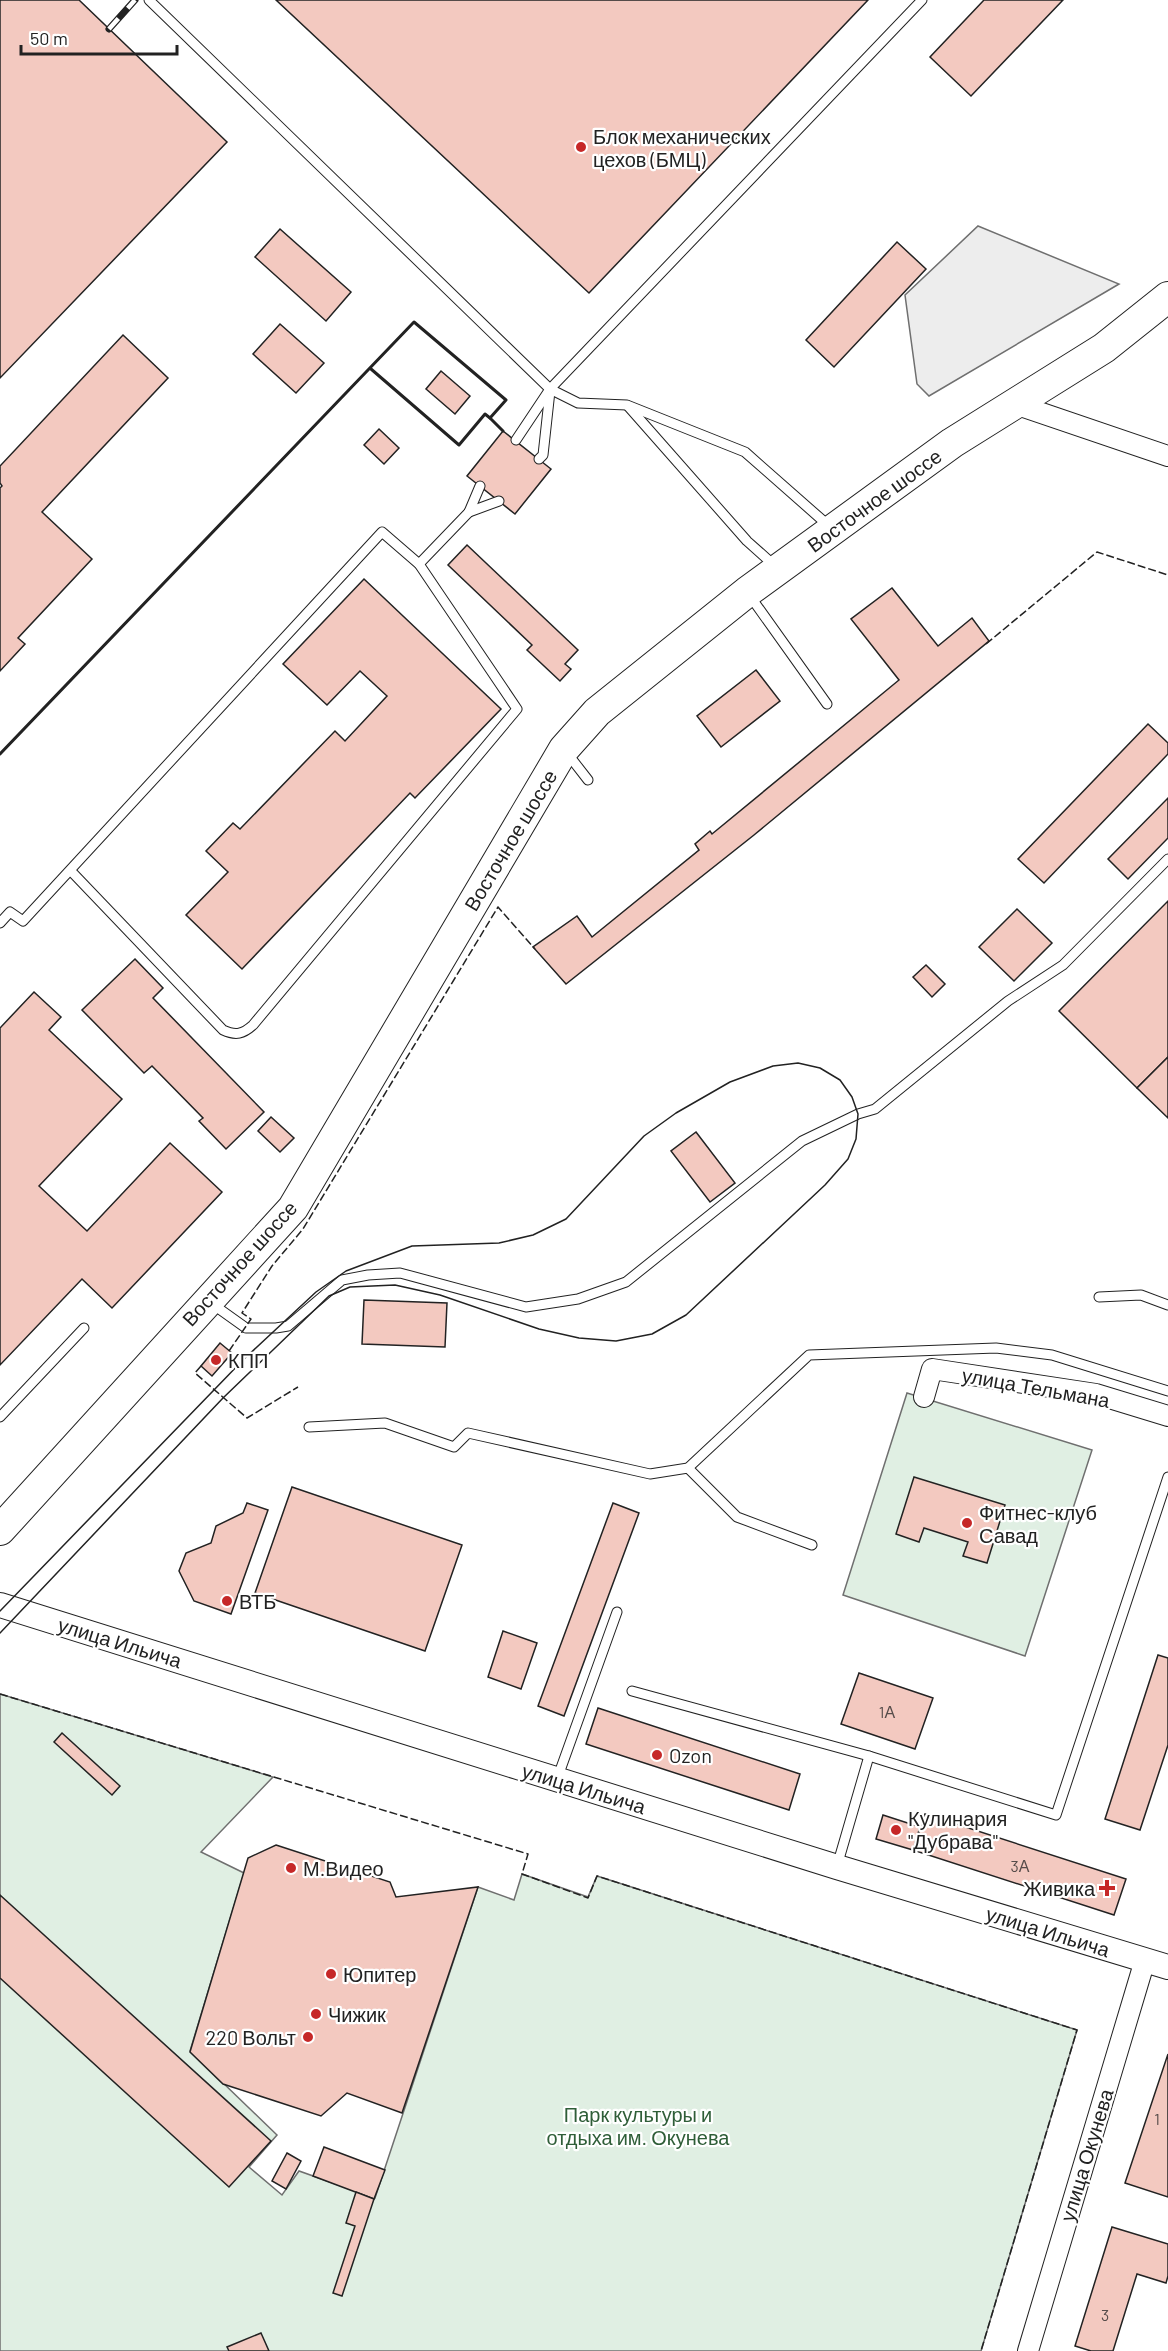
<svg xmlns="http://www.w3.org/2000/svg" width="1168" height="2351" viewBox="0 0 1168 2351" font-family="Barlow,sans-serif">
<style>
.green{fill:#e0efe3;stroke:#6f6f6f;stroke-width:1.5}
.parking{fill:#ededed;stroke:#6f6f6f;stroke-width:1.5}
.building{fill:#f3c9c0;stroke:#222;stroke-width:1.5}
.lines{fill:none;stroke-linecap:round;stroke-linejoin:round}
.service-casing{stroke:#222;stroke-width:11}
.minor-casing{stroke:#222;stroke-width:22}
.tertiary-casing{stroke:#222;stroke-width:26}
.primary-casing{stroke:#222;stroke-width:32}
.service{stroke:#fff;stroke-width:9}
.minor{stroke:#fff;stroke-width:20}
.tertiary{stroke:#fff;stroke-width:24}
.primary{stroke:#fff;stroke-width:30}
.tram{stroke:#222;stroke-width:1.5}
.rail-casing{stroke:#222;stroke-width:7}
.rail{stroke:#fff;stroke-width:4.5;stroke-dasharray:14;stroke-linecap:butt}
.fence{stroke:#222;stroke-width:1.5;stroke-dasharray:8 3;stroke-linecap:butt}
.wall{stroke:#222;stroke-width:3}
.poi-dot{fill:#c62828;stroke:#fff;stroke-width:2}
.labels{text-anchor:middle;dominant-baseline:central;stroke-width:4.5;stroke-linejoin:round;paint-order:stroke}
.number-label{font-size:16px;fill:#564c4a}
.poi-label{font-size:20px;fill:#222;stroke:#fff;text-anchor:start}
.street-label{font-size:20px;fill:#222;stroke:#fff}
.park-label{font-size:20px;fill:#2f5e38;stroke:#fff}
</style>
<rect width="100%" height="100%" fill="#fff"/>
<g class="green">
<polygon points="907,1393 1092,1450 1025,1656 843,1595"/>
<polygon points="0,1694 273,1777 201,1852 244,1873 190,2051 277,2135 249,2167 282,2195 299,2171 375,2198 478,1887 514,1900 522,1874 588,1897 597,1876 1077,2030 981,2351 0,2351"/>
</g>
<polygon class="parking" points="978,226 1119,284 929,396 917,384 905,295"/>
<g class="building">
<polygon points="0,0 79,0 227,142 0,378"/>
<polygon points="276,0 868,0 589,293"/>
<polygon points="984,0 1063,0 971,96 930,57"/>
<polygon points="280,229 351,292 326,321 255,257"/>
<polygon points="897,242 926,269 834,367 806,340"/>
<polygon points="280,324 324,363 296,393 253,354"/>
<polygon points="123,335 168,378 42,512 92,559 18,638 25,644 0,671 0,488 2,486 0,483 0,466"/>
<polygon points="441,371 470,396 455,414 426,389"/>
<polygon points="379,429 399,448 384,464 364,445"/>
<polygon points="503,431 551,469 515,514 467,476"/>
<polygon points="467,545 578,650 565,664 571,669 560,681 527,650 532,645 448,565"/>
<polygon points="364,579 501,709 415,798 410,793 242,969 186,915 228,872 206,851 233,823 240,829 335,731 345,741 387,696 360,671 327,705 283,664"/>
<polygon points="892,588 938,646 972,618 989,641 754,835 566,984 533,947 577,916 592,937 699,850 695,844 710,831 712,834 899,680 851,619"/>
<polygon points="756,670 780,701 721,747 697,716"/>
<polygon points="1148,724 1168,743 1168,754 1044,883 1018,859"/>
<polygon points="1168,798 1168,838 1128,879 1108,859"/>
<polygon points="1168,901 1168,1057 1137,1088 1059,1011"/>
<polygon points="1017,909 1052,943 1014,981 979,947"/>
<polygon points="135,959 163,988 153,998 264,1112 226,1149 199,1121 203,1118 152,1066 144,1073 82,1010"/>
<polygon points="926,965 945,984 932,997 913,977"/>
<polygon points="34,992 61,1017 49,1030 122,1099 39,1186 87,1231 170,1143 222,1192 112,1308 82,1279 0,1365 0,1028"/>
<polygon points="1168,1057 1168,1118 1137,1088"/>
<polygon points="271,1117 294,1138 280,1152 258,1131"/>
<polygon points="696,1132 735,1183 710,1202 671,1151"/>
<polygon points="364,1300 447,1303 445,1347 362,1344"/>
<polygon points="220,1343 232,1353 212,1376 201,1366"/>
<polygon points="914,1477 1005,1505 987,1563 963,1556 968,1542 924,1528 919,1542 896,1534"/>
<polygon points="292,1487 462,1545 425,1651 255,1593"/>
<polygon points="247,1503 268,1510 231,1614 194,1601 179,1571 186,1553 211,1543 216,1526 243,1513"/>
<polygon points="613,1503 639,1513 564,1716 538,1706"/>
<polygon points="503,1631 537,1643 521,1689 488,1677"/>
<polygon points="1158,1655 1168,1658 1168,1745 1140,1830 1105,1819"/>
<polygon points="859,1673 933,1698 915,1749 841,1724"/>
<polygon points="598,1708 800,1774 789,1810 586,1744"/>
<polygon points="62,1733 120,1786 112,1795 54,1742"/>
<polygon points="925,1814 1126,1879 1114,1915 913,1850"/>
<polygon points="883,1815 920,1827 913,1850 876,1839"/>
<polygon points="276,1845 390,1882 396,1897 478,1887 402,2113 347,2093 321,2116 223,2084 190,2052 248,1858"/>
<polygon points="0,1895 271,2141 229,2187 0,1978"/>
<polygon points="1168,2054 1168,2197 1125,2183"/>
<polygon points="324,2147 385,2170 374,2199 313,2176"/>
<polygon points="287,2153 301,2161 286,2189 272,2181"/>
<polygon points="356,2192 374,2199 342,2296 333,2293 355,2226 346,2223"/>
<polygon points="1112,2227 1168,2244 1168,2276 1166,2283 1137,2274 1113,2351 1091,2351 1075,2346"/>
<polygon points="261,2333 269,2351 229,2351 227,2347"/>
</g>
<g class="lines">
<g class="service-casing">
<g id="service">
<polyline points="149,0 550,389 578,403 627,405 745,452 829,526"/>
<polyline points="628,406 747,541 775,566"/>
<polyline points="516,440 550,389 922,0"/>
<polyline points="539,459 543,455 550,391"/>
<polyline points="469,512 499,501"/>
<polyline points="419,564 469,512 480,486"/>
<polyline points="750,596 827,704"/>
<polyline points="567,753 588,780"/>
<path d="M0,923L10,912L23,921L382,532L419,564L517,709L253,1025C243,1034 236,1036 223,1030L70,870"/>
<polyline points="1099,1297 1141,1295 1168,1305"/>
<polyline points="211,1303 246,1328 276,1328 288,1326 342,1280 368,1275 400,1273 526,1307 578,1299 626,1282 802,1141 858,1114 875,1109 1008,1001 1063,965 1168,859"/>
<polyline points="0,1417 84,1328"/>
<polyline points="309,1427 385,1423 454,1447 468,1433 650,1474 688,1468 809,1355 996,1348 1052,1355 1168,1391"/>
<polyline points="688,1468 737,1517 812,1545"/>
<polyline points="632,1691 869,1756 1056,1815 1168,1477"/>
<polyline points="557,1779 617,1612"/>
<polyline points="837,1866 869,1756"/>
</g>
</g>
<g class="minor-casing">
<g id="minor">
<polyline points="1015,404 1168,456"/>
<polyline points="924,1397 932,1369 1096,1394 1168,1416"/>
<polyline points="1028,2351 1145,1960"/>
</g>
</g>
<g class="tertiary-casing">
<polyline id="tertiary" points="0,1605 837,1867 1168,1967"/>
</g>
<g class="primary-casing">
<polyline id="primary" points="0,1530 293,1208 564,749 597,712 747,592 952,443 1104,348 1168,297"/>
</g>
<use href="#service" class="service"/>
<use href="#minor" class="minor"/>
<use href="#tertiary" class="tertiary"/>
<use href="#primary" class="primary"/>
<polyline class="tram" points="0,1611 243,1360 316,1292 346,1271 412,1246 499,1243 533,1235 566,1219 644,1136 676,1113 730,1082 773,1066 798,1063 820,1068 840,1080 852,1097 858,1114 856,1139 848,1159 825,1185 686,1315 652,1334 616,1341 579,1338 539,1329 440,1295 395,1285 350,1287 329,1296 223,1398 0,1633"/>
<g class="rail-casing">
<polyline id="rail" points="109,29 135,0"/>
</g>
<use href="#rail" class="rail"/>
<g class="fence">
<polyline points="986,644 1097,552 1168,575"/>
<polyline points="229,1351 251,1319 242,1313 272,1266 303,1229 498,907 535,949"/>
<polyline points="201,1366 195,1373 247,1418 298,1387"/>
<polyline points="0,1694 528,1854 522,1874 588,1898 597,1876 1077,2030 981,2351"/>
</g>
<g class="wall">
<polyline points="371,369 459,445 485,414 490,418"/>
<polyline points="0,754 414,322 506,400 490,418 503,431"/>
</g>
</g>
<g class="poi-dot">
<circle cx="581" cy="147" r="6"/>
<circle cx="216" cy="1360" r="6"/>
<circle cx="967" cy="1523" r="6"/>
<circle cx="227" cy="1601" r="6"/>
<circle cx="657" cy="1755" r="6"/>
<circle cx="896" cy="1830" r="6"/>
<circle cx="291" cy="1868" r="6"/>
<path d="M1104 1879h6v6h6v6h-6v6h-6v-6h-6v-6h6z"/>
<circle cx="331" cy="1974" r="6"/>
<circle cx="316" cy="2014" r="6"/>
<circle cx="308" cy="2037" r="6"/>
</g>
<g class="labels">
<g class="number-label">
<text x="887" y="1711">1А</text>
<text x="1020" y="1865">3А</text>
<text x="1157" y="2118">1</text>
<text x="1105" y="2314">3</text>
</g>
<g class="poi-label">
<text x="593" y="136">Блок механических<tspan x="593" dy="23">цехов (БМЦ)</tspan></text>
<text x="228" y="1360">КПП</text>
<text x="979" y="1512">Фитнес-клуб<tspan x="979" dy="23">Савад</tspan></text>
<text x="239" y="1601">ВТБ</text>
<text x="669" y="1755">Ozon</text>
<text x="908" y="1818">Кулинария<tspan x="908" dy="23">"Дубрава"</tspan></text>
<text x="303" y="1868">М.Видео</text>
<text x="1095" y="1888" text-anchor="end">Живика</text>
<text x="343" y="1974">Юпитер</text>
<text x="328" y="2014">Чижик</text>
<text x="296" y="2037" text-anchor="end">220 Вольт</text>
</g>
<g class="street-label">
<text transform="translate(874 500) rotate(-36)">Восточное шоссе</text>
<text transform="translate(510 840) rotate(-59)">Восточное шоссе</text>
<text transform="translate(239 1263) rotate(-48)">Восточное шоссе</text>
<text transform="translate(1036 1387) rotate(10)">улица Тельмана</text>
<text transform="translate(120 1642) rotate(17)">улица Ильича</text>
<text transform="translate(584 1788) rotate(17)">улица Ильича</text>
<text transform="translate(1048 1931) rotate(17)">улица Ильича</text>
<text transform="translate(1086 2155) rotate(-73)">улица Окунева</text>
</g>
<g class="park-label">
<text x="638" y="2114">Парк культуры и<tspan x="638" dy="23">отдыха им. Окунева</tspan></text>
</g>
</g>
<path d="M21 45v9h156v-9" fill="none" stroke="#222222" stroke-width="3"/>
<text x="30" y="45" font-size="18" fill="#222222" stroke="#ffffff" stroke-width="4.5" paint-order="stroke">50 m</text>
</svg>
